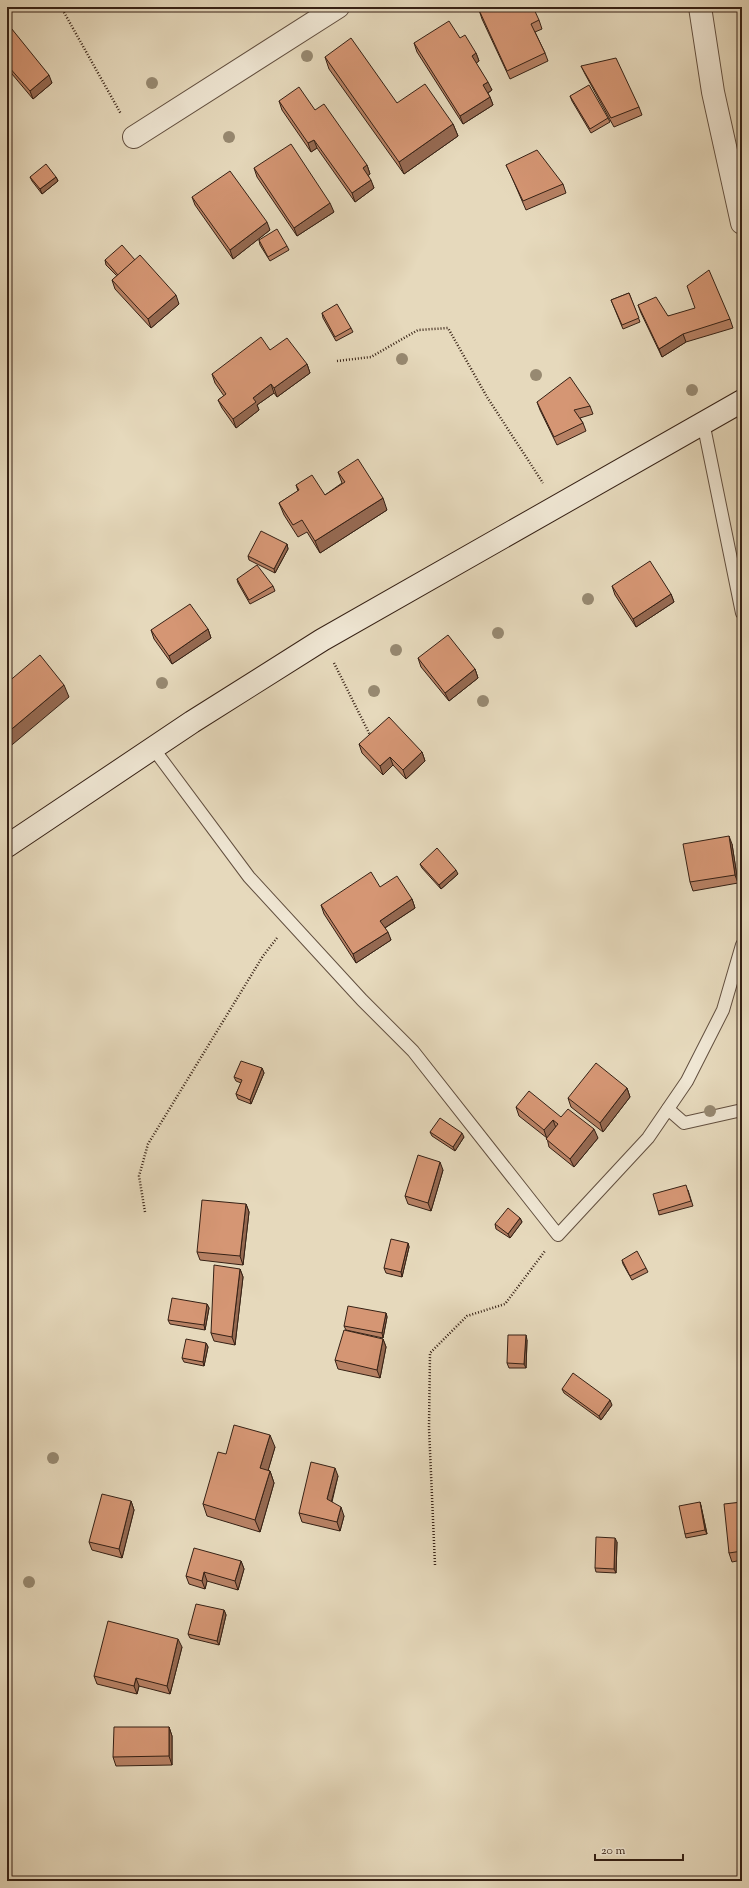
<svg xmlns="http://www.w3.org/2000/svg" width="749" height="1888" viewBox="0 0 749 1888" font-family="'Sorts Mill Goudy',serif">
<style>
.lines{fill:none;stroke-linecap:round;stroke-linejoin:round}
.service-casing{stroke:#624f3f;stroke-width:14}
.minor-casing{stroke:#624f3f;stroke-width:24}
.secondary-casing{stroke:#362115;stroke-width:24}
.path{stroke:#362115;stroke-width:2.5;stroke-dasharray:1 2;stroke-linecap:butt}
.service{stroke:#efe6d3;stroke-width:12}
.minor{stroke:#efe6d3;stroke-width:22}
.secondary{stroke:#efe6d3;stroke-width:22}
.tree{fill:#978971}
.wall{fill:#b78164;stroke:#362115}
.shaded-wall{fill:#956951;stroke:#362115}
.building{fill:#d59674;stroke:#362115}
</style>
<rect width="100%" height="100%" fill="#e6d9bc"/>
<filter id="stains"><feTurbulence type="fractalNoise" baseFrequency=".005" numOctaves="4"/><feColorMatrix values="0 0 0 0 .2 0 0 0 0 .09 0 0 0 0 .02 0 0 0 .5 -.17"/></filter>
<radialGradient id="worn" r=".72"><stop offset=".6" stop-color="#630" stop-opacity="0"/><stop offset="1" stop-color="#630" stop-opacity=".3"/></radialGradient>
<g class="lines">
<g class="service-casing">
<g id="service">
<polyline points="703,422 742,613"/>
<polyline points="153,748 249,877 362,1000 413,1051 558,1235 648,1138 687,1081 723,1010 742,945"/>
<polyline points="668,1109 684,1123 742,1110"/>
</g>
</g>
<g class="minor-casing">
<g id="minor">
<polyline points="700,7 713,92 742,223"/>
<polyline points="134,137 338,7"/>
</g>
</g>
<g class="secondary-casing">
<polyline id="secondary" points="7,846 192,722 322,640 742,401"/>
</g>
<g class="path">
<polyline points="61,7 121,114"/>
<polyline points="337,361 371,357 418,330 448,328 487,397 543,483"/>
<polyline points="334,663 370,735"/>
<polyline points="145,1212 139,1176 148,1144 263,956 277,938"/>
<polyline points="435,1565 429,1428 430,1353 467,1316 505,1304 545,1251"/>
</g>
<use href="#service" class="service"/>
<use href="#minor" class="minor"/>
<use href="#secondary" class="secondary"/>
</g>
<g class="tree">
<circle cx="307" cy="56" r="6"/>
<circle cx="152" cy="83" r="6"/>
<circle cx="229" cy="137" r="6"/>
<circle cx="402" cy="359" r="6"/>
<circle cx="536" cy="375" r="6"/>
<circle cx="692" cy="390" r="6"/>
<circle cx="588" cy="599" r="6"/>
<circle cx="498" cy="633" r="6"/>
<circle cx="396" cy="650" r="6"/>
<circle cx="162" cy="683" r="6"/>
<circle cx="374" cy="691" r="6"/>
<circle cx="483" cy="701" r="6"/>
<circle cx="710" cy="1111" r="6"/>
<circle cx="53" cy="1458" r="6"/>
<circle cx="29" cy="1582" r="6"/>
</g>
<g class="wall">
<polygon points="510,8 539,20 542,29 535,32 545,53 548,61 510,79 482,19 479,10"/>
<polygon points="7,23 52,83 33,99 12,74 7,78"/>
<polygon points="460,38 476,53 479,61 476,63 492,90 488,93 490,97 493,105 463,124 417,52 414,43"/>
<polygon points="325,57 397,103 453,124 458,136 404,174 329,69"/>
<polygon points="581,66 639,107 642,115 614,127 585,74"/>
<polygon points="570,96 608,118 610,122 591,133 572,101"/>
<polygon points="279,101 315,110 367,165 370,174 368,175 374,188 355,202 317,148 311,152 282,110"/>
<polygon points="506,165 563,184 566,193 526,210 510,173"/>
<polygon points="254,168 334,212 297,236 257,177"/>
<polygon points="30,177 56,177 58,181 42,194 32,181"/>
<polygon points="192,197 270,230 233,259 195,205"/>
<polygon points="259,240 287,246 289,250 270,261 260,245"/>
<polygon points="105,260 135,260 179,304 151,328 115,289 112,280 117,276 106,265"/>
<polygon points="629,293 640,322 623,329 611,300"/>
<polygon points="638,305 668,316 730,319 733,328 686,342 662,357 641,313"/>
<polygon points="322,313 351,328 353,332 336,341 323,318"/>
<polygon points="270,350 307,364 310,373 277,397 274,393 257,405 259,410 236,428 222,408 218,400 224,396 215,383 212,374"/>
<polygon points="537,402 590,406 593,414 580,418 583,423 586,431 557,445 540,410"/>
<polygon points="338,472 387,510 320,553 307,532 298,537 284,515 279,503 298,491 296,485 325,495 342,483"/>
<polygon points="287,544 288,549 275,573 249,560 248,556"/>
<polygon points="237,579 273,586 275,591 250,604 238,583"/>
<polygon points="612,586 671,594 674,602 636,627 615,595"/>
<polygon points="208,629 211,638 172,664 154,639 151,630"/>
<polygon points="418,658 475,669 478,678 449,701 421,667"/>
<polygon points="359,744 422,752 425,761 406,779 393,765 383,775 362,753"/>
<polygon points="732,844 738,883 693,891 690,882"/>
<polygon points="420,864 458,874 441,889 422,868"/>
<polygon points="412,899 415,908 385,928 391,940 356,963 324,914 321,905"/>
<polygon points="262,1068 264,1073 251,1104 238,1099 236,1094 241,1083 236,1081 234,1077"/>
<polygon points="627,1088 630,1097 603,1132 571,1107 568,1098"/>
<polygon points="516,1107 561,1117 598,1138 574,1167 549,1147 547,1138 519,1116"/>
<polygon points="430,1132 464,1137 455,1151 432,1136"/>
<polygon points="443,1170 431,1211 408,1204 405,1196"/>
<polygon points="688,1190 693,1206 659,1215 658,1211"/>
<polygon points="246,1204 249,1212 243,1265 200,1260 197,1252"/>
<polygon points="520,1218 522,1222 510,1238 496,1229 495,1224"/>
<polygon points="408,1243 409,1247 402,1277 386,1273 384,1268"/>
<polygon points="622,1260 646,1268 648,1272 632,1280 623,1264"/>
<polygon points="240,1269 243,1277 235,1345 214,1341 211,1333"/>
<polygon points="207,1304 209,1308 205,1330 170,1324 168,1320"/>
<polygon points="386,1313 387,1317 383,1338 346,1330 344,1326"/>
<polygon points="383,1339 386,1347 380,1378 338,1369 335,1360"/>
<polygon points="527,1340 526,1368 509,1368 507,1363"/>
<polygon points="206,1343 208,1347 204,1366 184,1362 182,1358"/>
<polygon points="562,1389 612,1405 601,1420 564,1393"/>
<polygon points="275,1447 268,1470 270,1471 274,1483 260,1532 207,1516 203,1504 226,1454"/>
<polygon points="338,1476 332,1502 344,1516 340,1531 302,1522 299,1513"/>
<polygon points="131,1501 134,1510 122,1558 92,1550 89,1542"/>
<polygon points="700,1502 701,1506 707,1534 686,1538 685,1534"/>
<polygon points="742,1502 742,1560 732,1562 729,1553"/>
<polygon points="617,1542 616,1573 596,1572 595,1568"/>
<polygon points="241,1561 244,1569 238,1590 207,1581 205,1589 189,1584 186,1576"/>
<polygon points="224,1610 226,1615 219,1645 190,1638 188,1634"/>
<polygon points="182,1647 170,1694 139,1686 137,1694 97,1684 94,1676"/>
<polygon points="169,1727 172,1736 172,1765 116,1766 113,1757"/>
</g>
<g class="shaded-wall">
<polygon points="476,53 479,61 475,64 472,56"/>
<polygon points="8,66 12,74 7,78 7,67"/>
<polygon points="49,75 52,83 33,99 30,91"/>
<polygon points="488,82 492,90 486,94 483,85"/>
<polygon points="490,97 493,105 463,124 460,116"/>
<polygon points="453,124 458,136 404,174 399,162"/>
<polygon points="314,140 317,148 311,152 308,143"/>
<polygon points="367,165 370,174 366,177 363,168"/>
<polygon points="56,177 58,181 42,194 40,189"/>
<polygon points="371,180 374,188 355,202 352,193"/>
<polygon points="330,203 334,212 297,236 294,228"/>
<polygon points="267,222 270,230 233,259 230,250"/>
<polygon points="176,295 179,304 151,328 148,319"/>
<polygon points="683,334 686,342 662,357 659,349"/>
<polygon points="307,364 310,373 277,397 274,388"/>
<polygon points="271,384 274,393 257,405 259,410 236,428 233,419 253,398"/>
<polygon points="383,498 387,510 320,553 315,541"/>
<polygon points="287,544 288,549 275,573 274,569"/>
<polygon points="671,594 674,602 636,627 633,619"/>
<polygon points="208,629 211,638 172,664 169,656"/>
<polygon points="475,669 478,678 449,701 445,693"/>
<polygon points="64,685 69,697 7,749 7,733"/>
<polygon points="422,752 425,761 406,779 403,770"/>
<polygon points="390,757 393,765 383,775 380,766"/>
<polygon points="729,836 732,844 738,883 735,875"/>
<polygon points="456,870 458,874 441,889 439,885"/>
<polygon points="412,899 415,908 383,929 380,921"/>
<polygon points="388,932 391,940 356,963 353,954"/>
<polygon points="262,1068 264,1073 251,1104 250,1100"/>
<polygon points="627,1088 630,1097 603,1132 600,1123"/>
<polygon points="553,1120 556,1128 547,1139 544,1130"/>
<polygon points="594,1129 598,1138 574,1167 570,1159"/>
<polygon points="462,1133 464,1137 455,1151 453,1147"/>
<polygon points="440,1162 443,1170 431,1211 428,1203"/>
<polygon points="246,1204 249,1212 243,1265 240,1256"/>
<polygon points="520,1218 522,1222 510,1238 508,1234"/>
<polygon points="408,1243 409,1247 402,1277 401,1272"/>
<polygon points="240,1269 243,1277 235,1345 232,1337"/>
<polygon points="207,1304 209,1308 205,1330 204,1325"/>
<polygon points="386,1313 387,1317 383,1338 382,1333"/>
<polygon points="526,1335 527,1340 526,1368 524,1364"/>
<polygon points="383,1339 386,1347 380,1378 377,1370"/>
<polygon points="206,1343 208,1347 204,1366 203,1362"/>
<polygon points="610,1400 612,1405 601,1420 599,1416"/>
<polygon points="270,1435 275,1447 265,1481 260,1468"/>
<polygon points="335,1468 338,1476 330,1507 327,1499"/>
<polygon points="270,1471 274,1483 260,1532 255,1520"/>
<polygon points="131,1501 134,1510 122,1558 119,1549"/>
<polygon points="700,1502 701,1506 707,1534 705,1530"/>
<polygon points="341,1507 344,1516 340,1531 337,1522"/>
<polygon points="615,1538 617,1542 616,1573 614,1569"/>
<polygon points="241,1561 244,1569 238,1590 235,1581"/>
<polygon points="204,1572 207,1581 205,1589 202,1581"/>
<polygon points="224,1610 226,1615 219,1645 217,1641"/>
<polygon points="178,1639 182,1647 170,1694 167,1686"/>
<polygon points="136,1678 139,1686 137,1694 134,1686"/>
<polygon points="169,1727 172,1736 172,1765 169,1756"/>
</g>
<g class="building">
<polygon points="485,7 510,7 510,8 512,7 533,7 539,20 531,24 545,53 507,71 479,10"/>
<polygon points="449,21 460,38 465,35 476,53 472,56 488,82 483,85 490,97 460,116 414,43"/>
<polygon points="7,23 49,75 30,91 8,66 7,67"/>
<polygon points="351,38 397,103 425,84 453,124 399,162 325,57"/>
<polygon points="616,58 639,107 611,118 581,66"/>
<polygon points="589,85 608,118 590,129 570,96"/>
<polygon points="299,87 315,110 324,104 367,165 363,168 371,180 352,193 314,140 308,143 279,101"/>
<polygon points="291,144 330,203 294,228 254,168"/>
<polygon points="537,150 563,184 523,201 506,165"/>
<polygon points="46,164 56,177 40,189 30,177"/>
<polygon points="230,171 267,222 230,250 192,197"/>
<polygon points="277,229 287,246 268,257 259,240"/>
<polygon points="122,245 135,260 118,275 105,260"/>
<polygon points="140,255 176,295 148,319 112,280"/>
<polygon points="709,270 730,319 683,334 659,349 638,305 656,297 668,316 695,308 687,286"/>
<polygon points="629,293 639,318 622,325 611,300"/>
<polygon points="337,304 351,328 335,337 322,313"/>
<polygon points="261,337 270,350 287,338 307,364 274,388 271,384 253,398 256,402 233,419 218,400 226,394 212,374"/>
<polygon points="570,377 590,406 574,410 583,423 554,437 537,402"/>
<polygon points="358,459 383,498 315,541 302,520 293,525 279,503 299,490 296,485 312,475 325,495 345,482 338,472"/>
<polygon points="261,531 287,544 274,569 248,556"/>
<polygon points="650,561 671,594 633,619 612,586"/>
<polygon points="257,565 273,586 249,600 237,579"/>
<polygon points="190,604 208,629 169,656 151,630"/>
<polygon points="448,635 475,669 445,693 418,658"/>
<polygon points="40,655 64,685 7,733 7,683"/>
<polygon points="389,717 422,752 403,770 390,757 380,766 359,744"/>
<polygon points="729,836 735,875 690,882 683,844"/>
<polygon points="437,848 456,870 439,885 420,864"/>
<polygon points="371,872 380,887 397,876 412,899 380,921 388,932 353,954 321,905"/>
<polygon points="742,1014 742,1024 740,1015"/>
<polygon points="241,1061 262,1068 250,1100 236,1094 242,1080 234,1077"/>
<polygon points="596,1063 627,1088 600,1123 568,1098"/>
<polygon points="529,1091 561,1117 568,1109 594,1129 570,1159 546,1139 558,1124 553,1120 544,1130 516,1107"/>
<polygon points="440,1118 462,1133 453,1147 430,1132"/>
<polygon points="418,1155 440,1162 428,1203 405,1196"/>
<polygon points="686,1185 691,1201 658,1211 653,1194"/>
<polygon points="202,1200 246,1204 240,1256 197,1252"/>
<polygon points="508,1208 520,1218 508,1234 495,1224"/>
<polygon points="391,1239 408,1243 401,1272 384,1268"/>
<polygon points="637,1251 646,1268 630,1276 622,1260"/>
<polygon points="214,1265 240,1269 232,1337 211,1333"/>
<polygon points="172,1298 207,1304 204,1325 168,1320"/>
<polygon points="348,1306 386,1313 382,1333 344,1326"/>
<polygon points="344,1330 383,1339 377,1370 335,1360"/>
<polygon points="508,1335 526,1335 524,1364 507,1363"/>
<polygon points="186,1339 206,1343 203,1362 182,1358"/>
<polygon points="573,1373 610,1400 599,1416 562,1389"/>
<polygon points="234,1425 270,1435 260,1468 270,1471 255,1520 203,1504 218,1452 226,1454"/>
<polygon points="311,1462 335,1468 327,1499 341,1507 337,1522 299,1513"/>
<polygon points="102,1494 131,1501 119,1549 89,1542"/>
<polygon points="700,1502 705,1530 685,1534 679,1506"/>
<polygon points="742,1502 742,1551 729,1553 724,1504"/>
<polygon points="596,1537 615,1538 614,1569 595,1568"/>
<polygon points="194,1548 241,1561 235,1581 204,1572 202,1581 186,1576"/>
<polygon points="196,1604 224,1610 217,1641 188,1634"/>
<polygon points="108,1621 178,1639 167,1686 136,1678 134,1686 94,1676"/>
<polygon points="114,1727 169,1727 169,1756 113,1757"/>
</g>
<rect width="749" height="1888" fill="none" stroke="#e6d9bc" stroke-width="24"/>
<rect x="8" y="8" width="733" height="1872" fill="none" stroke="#362115" stroke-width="2"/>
<rect x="12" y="12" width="725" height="1864" fill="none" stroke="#362115"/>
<path d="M595 1854v6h88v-6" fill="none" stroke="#362115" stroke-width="2"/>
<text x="601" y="1854" font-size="12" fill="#362115" stroke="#efe6d3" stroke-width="3" paint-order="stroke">20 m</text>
<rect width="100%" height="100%" filter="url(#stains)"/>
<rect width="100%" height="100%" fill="url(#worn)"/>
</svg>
